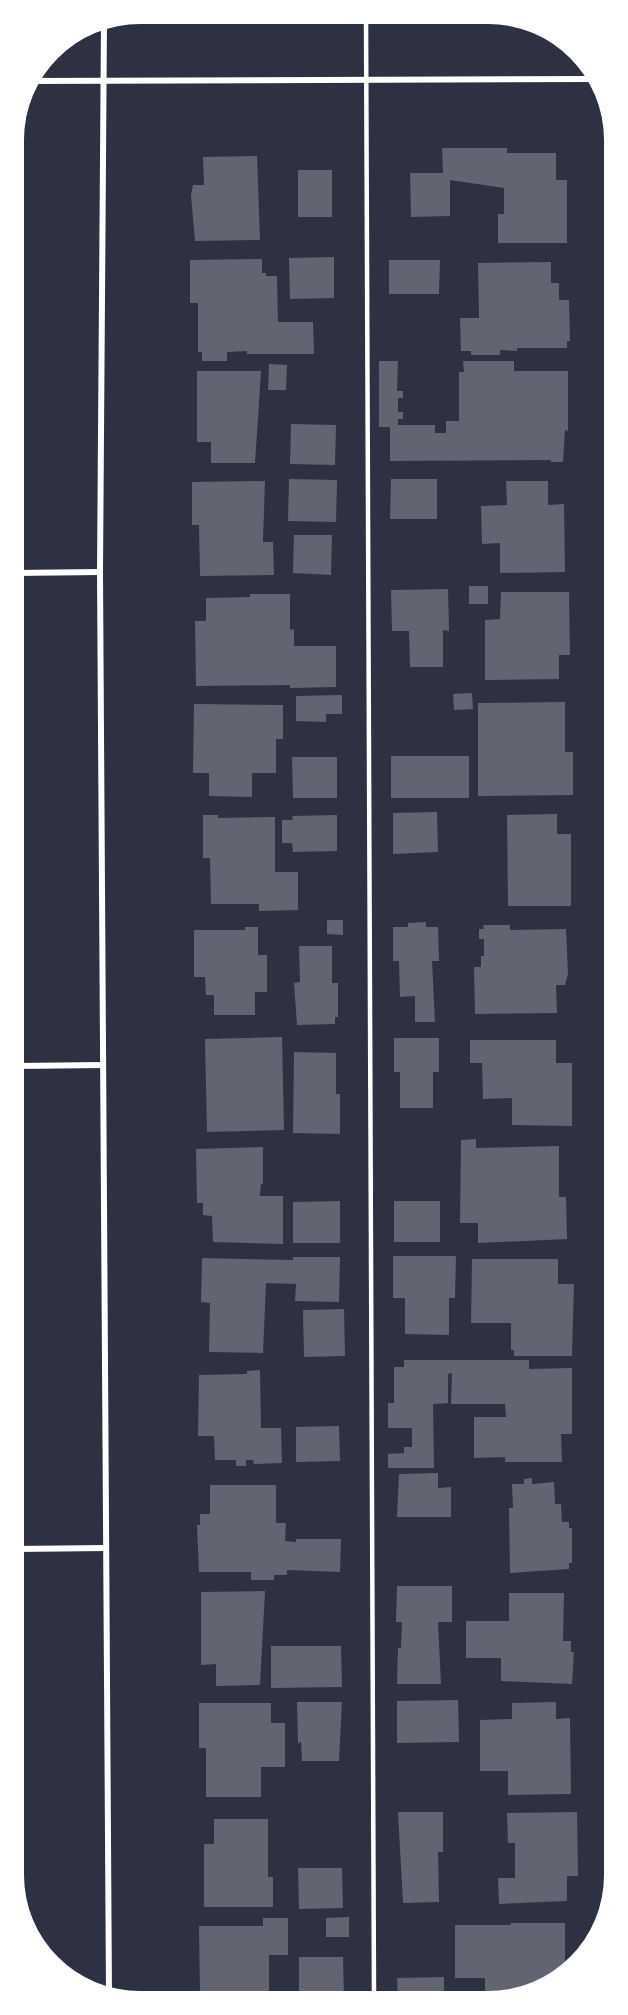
<svg xmlns="http://www.w3.org/2000/svg" width="628" height="2015" viewBox="0 0 628 2015" font-family="'Fira Sans Condensed',sans-serif">
<style>
.building{fill:#626471}
.lines{fill:none;stroke-linecap:round;stroke-linejoin:round}
.service{stroke:#fff;stroke-width:4.5}
.minor{stroke:#fff;stroke-width:6}
</style>
<rect width="100%" height="100%" fill="#2d3142"/>
<g class="building">
<polygon points="442,148 507,148 507,153 556,153 556,180 567,180 567,243 498,243 498,214 504,214 504,188 450,180 450,216 411,217 410,173 443,173"/>
<polygon points="257,156 260,240 195,241 191,195 193,185 204,185 203,157"/>
<rect x="298" y="170" width="34" height="47"/>
<polygon points="334,257 334,298 290,299 289,258"/>
<polygon points="262,259 262,273 266,273 266,276 277,276 278,322 313,322 314,354 247,354 247,351 227,352 227,361 202,361 202,352 198,352 198,303 190,303 190,260"/>
<polygon points="389,260 440,260 439,294 389,294"/>
<polygon points="551,262 551,283 559,283 559,300 569,300 570,341 567,341 567,348 517,348 517,351 500,350 500,355 471,355 471,351 461,351 460,318 479,318 478,263"/>
<polygon points="379,361 398,361 397,391 403,391 403,398 398,398 398,412 403,412 403,419 398,419 398,425 435,425 435,433 446,433 446,421 459,421 459,372 464,372 463,361 514,361 514,371 568,371 568,431 565,430 563,462 551,462 551,460 390,461 390,427 379,427"/>
<polygon points="269,364 287,365 286,390 268,390"/>
<polygon points="197,371 261,371 255,463 211,463 211,442 197,442"/>
<polygon points="291,424 336,425 335,465 290,464"/>
<polygon points="289,479 337,480 336,522 288,521"/>
<polygon points="391,479 437,479 437,519 390,519"/>
<polygon points="265,481 263,542 273,542 274,575 200,576 199,525 192,525 192,482"/>
<polygon points="506,481 548,481 548,505 564,504 565,572 500,573 500,543 482,544 481,506 507,505"/>
<polygon points="294,535 332,535 331,575 293,573"/>
<rect x="469" y="586" width="19" height="18"/>
<polygon points="448,589 449,631 443,630 443,667 410,667 409,631 392,631 391,590"/>
<polygon points="501,592 569,592 570,655 559,655 559,679 485,680 485,620 500,619"/>
<polygon points="250,594 290,594 290,630 294,629 294,646 336,646 336,687 290,688 290,685 196,686 195,621 206,621 206,598 250,597"/>
<polygon points="472,693 473,709 454,710 453,694"/>
<polygon points="342,695 342,714 326,714 326,722 296,721 296,696"/>
<polygon points="565,702 565,752 573,752 573,795 478,796 478,703"/>
<polygon points="194,704 283,705 283,739 276,739 276,773 252,773 252,797 209,796 209,773 193,773"/>
<rect x="391" y="756" width="78" height="42"/>
<polygon points="292,757 337,757 337,798 293,798"/>
<polygon points="437,812 438,852 393,854 393,813"/>
<polygon points="557,814 557,834 571,834 571,906 508,906 507,815"/>
<polygon points="203,815 218,815 218,818 275,817 275,872 298,872 298,910 259,911 259,904 211,904 210,858 203,858"/>
<polygon points="337,815 337,851 293,852 292,843 282,843 282,820 293,820 292,816"/>
<polygon points="327,920 343,920 343,935 327,934"/>
<polygon points="426,922 426,927 438,927 439,961 432,961 435,1022 415,1022 415,996 400,997 399,961 393,961 393,927 408,927 408,923"/>
<polygon points="483,925 510,925 510,930 566,929 568,974 565,985 556,985 557,1013 475,1014 474,967 481,967 481,956 484,956 484,939 479,939 479,929 484,929"/>
<polygon points="245,927 258,927 258,955 267,955 267,992 255,992 255,1015 214,1015 214,995 206,995 205,977 194,977 194,930 245,930"/>
<polygon points="299,946 332,946 332,983 338,983 338,1017 335,1017 335,1024 297,1025 294,983 300,982"/>
<polygon points="282,1037 284,1130 207,1132 205,1039"/>
<polygon points="394,1038 439,1038 439,1072 433,1072 433,1108 400,1108 400,1072 394,1072"/>
<polygon points="470,1040 556,1040 556,1063 572,1063 572,1126 512,1125 512,1098 483,1099 482,1063 470,1063"/>
<polygon points="294,1052 336,1053 336,1094 340,1094 340,1134 293,1133"/>
<polygon points="476,1139 476,1148 559,1146 559,1197 566,1197 567,1239 478,1243 478,1223 460,1223 461,1140"/>
<polygon points="263,1147 263,1184 261,1184 260,1196 283,1196 283,1244 213,1242 212,1216 203,1215 203,1203 197,1203 196,1149"/>
<polygon points="15,1180 17,1180 18,1245 15,1245"/>
<polygon points="340,1201 340,1243 293,1243 293,1202"/>
<rect x="394" y="1201" width="46" height="41"/>
<polygon points="393,1256 456,1256 455,1298 449,1298 449,1335 405,1334 405,1298 393,1298"/>
<polygon points="293,1257 340,1257 339,1302 295,1301 296,1284 266,1283 263,1353 209,1352 210,1303 201,1302 202,1258 293,1260"/>
<rect x="15" y="1258" width="2" height="40"/>
<polygon points="472,1259 558,1259 558,1284 574,1284 572,1356 514,1356 514,1350 511,1350 511,1323 471,1323"/>
<polygon points="344,1309 345,1356 304,1357 303,1310"/>
<polygon points="404,1360 529,1360 529,1369 572,1368 572,1434 561,1434 562,1462 505,1462 505,1457 474,1458 474,1417 506,1417 505,1404 451,1404 452,1373 448,1374 448,1403 433,1404 434,1468 388,1468 388,1454 404,1453 404,1447 412,1447 412,1428 388,1428 388,1403 394,1403 394,1367 404,1367"/>
<polygon points="260,1370 261,1428 281,1428 282,1463 254,1464 253,1460 246,1460 246,1466 236,1466 236,1460 215,1460 214,1436 198,1436 199,1375 247,1374 247,1371"/>
<rect x="15" y="1390" width="6" height="36"/>
<polygon points="339,1426 340,1461 296,1462 296,1427"/>
<polygon points="438,1473 438,1488 451,1487 451,1517 397,1517 399,1474"/>
<polygon points="532,1478 532,1484 554,1482 555,1504 561,1504 562,1522 569,1522 569,1528 572,1528 572,1563 569,1563 569,1569 510,1573 509,1508 513,1508 512,1484 524,1484 524,1479"/>
<polygon points="210,1485 276,1485 276,1523 286,1523 285,1541 296,1542 296,1539 341,1539 340,1572 287,1570 287,1575 274,1575 274,1580 251,1580 251,1572 199,1572 197,1525 200,1525 200,1514 210,1514"/>
<polygon points="397,1586 452,1586 452,1622 438,1622 441,1684 397,1684 398,1648 401,1648 402,1622 396,1622"/>
<polygon points="265,1591 260,1685 216,1686 216,1664 201,1665 201,1592"/>
<polygon points="509,1593 564,1593 563,1641 571,1641 571,1652 574,1652 572,1684 501,1681 501,1658 466,1658 466,1621 509,1621"/>
<polygon points="271,1646 341,1646 342,1687 271,1688"/>
<rect x="16" y="1686" width="6" height="44"/>
<polygon points="458,1700 459,1742 397,1743 397,1701"/>
<polygon points="297,1702 342,1702 339,1761 302,1761 301,1742 298,1743"/>
<polygon points="556,1702 556,1719 570,1718 571,1794 508,1795 508,1771 480,1771 480,1720 512,1719 512,1703"/>
<polygon points="199,1703 271,1703 271,1723 285,1723 285,1767 261,1767 261,1797 206,1797 206,1748 199,1748"/>
<polygon points="16,1743 21,1743 21,1782 16,1781"/>
<polygon points="398,1812 443,1812 443,1852 438,1852 439,1902 403,1903"/>
<polygon points="577,1812 578,1876 567,1876 567,1901 499,1904 498,1878 515,1878 515,1843 508,1843 507,1813"/>
<polygon points="214,1819 268,1819 268,1877 273,1877 273,1907 204,1907 204,1844 214,1844"/>
<polygon points="16,1864 21,1864 21,1910 16,1899"/>
<polygon points="298,1868 342,1868 343,1908 299,1909"/>
<polygon points="349,1917 349,1937 326,1937 326,1918"/>
<polygon points="263,1918 288,1918 288,1955 269,1955 269,1993 257,1993 257,1999 214,1999 214,1993 200,1993 199,1926 263,1926"/>
<polygon points="511,1923 565,1923 565,1969 512,1999 485,1999 485,1978 455,1978 455,1925 511,1925"/>
<polygon points="299,1957 343,1957 344,1999 299,1999"/>
<polygon points="444,1977 444,1999 398,1999 397,1978"/>
</g>
<g class="lines">
<polyline class="service" points="366,15 374,1999"/>
<g class="minor">
<polyline points="104,21 100,572 109,1996"/>
<polyline points="29,81 593,79"/>
<polyline points="14,573 100,572"/>
<polyline points="15,1066 103,1065"/>
<polyline points="15,1549 105,1548"/>
</g>
</g>
<path d="M0 0H628V2015H0ZM140 24H488A116 116 0 0 1 604 140V1875A116 116 0 0 1 488 1991H140A116 116 0 0 1 24 1875V140A116 116 0 0 1 140 24Z" fill="#fff" fill-rule="evenodd"/>
</svg>
